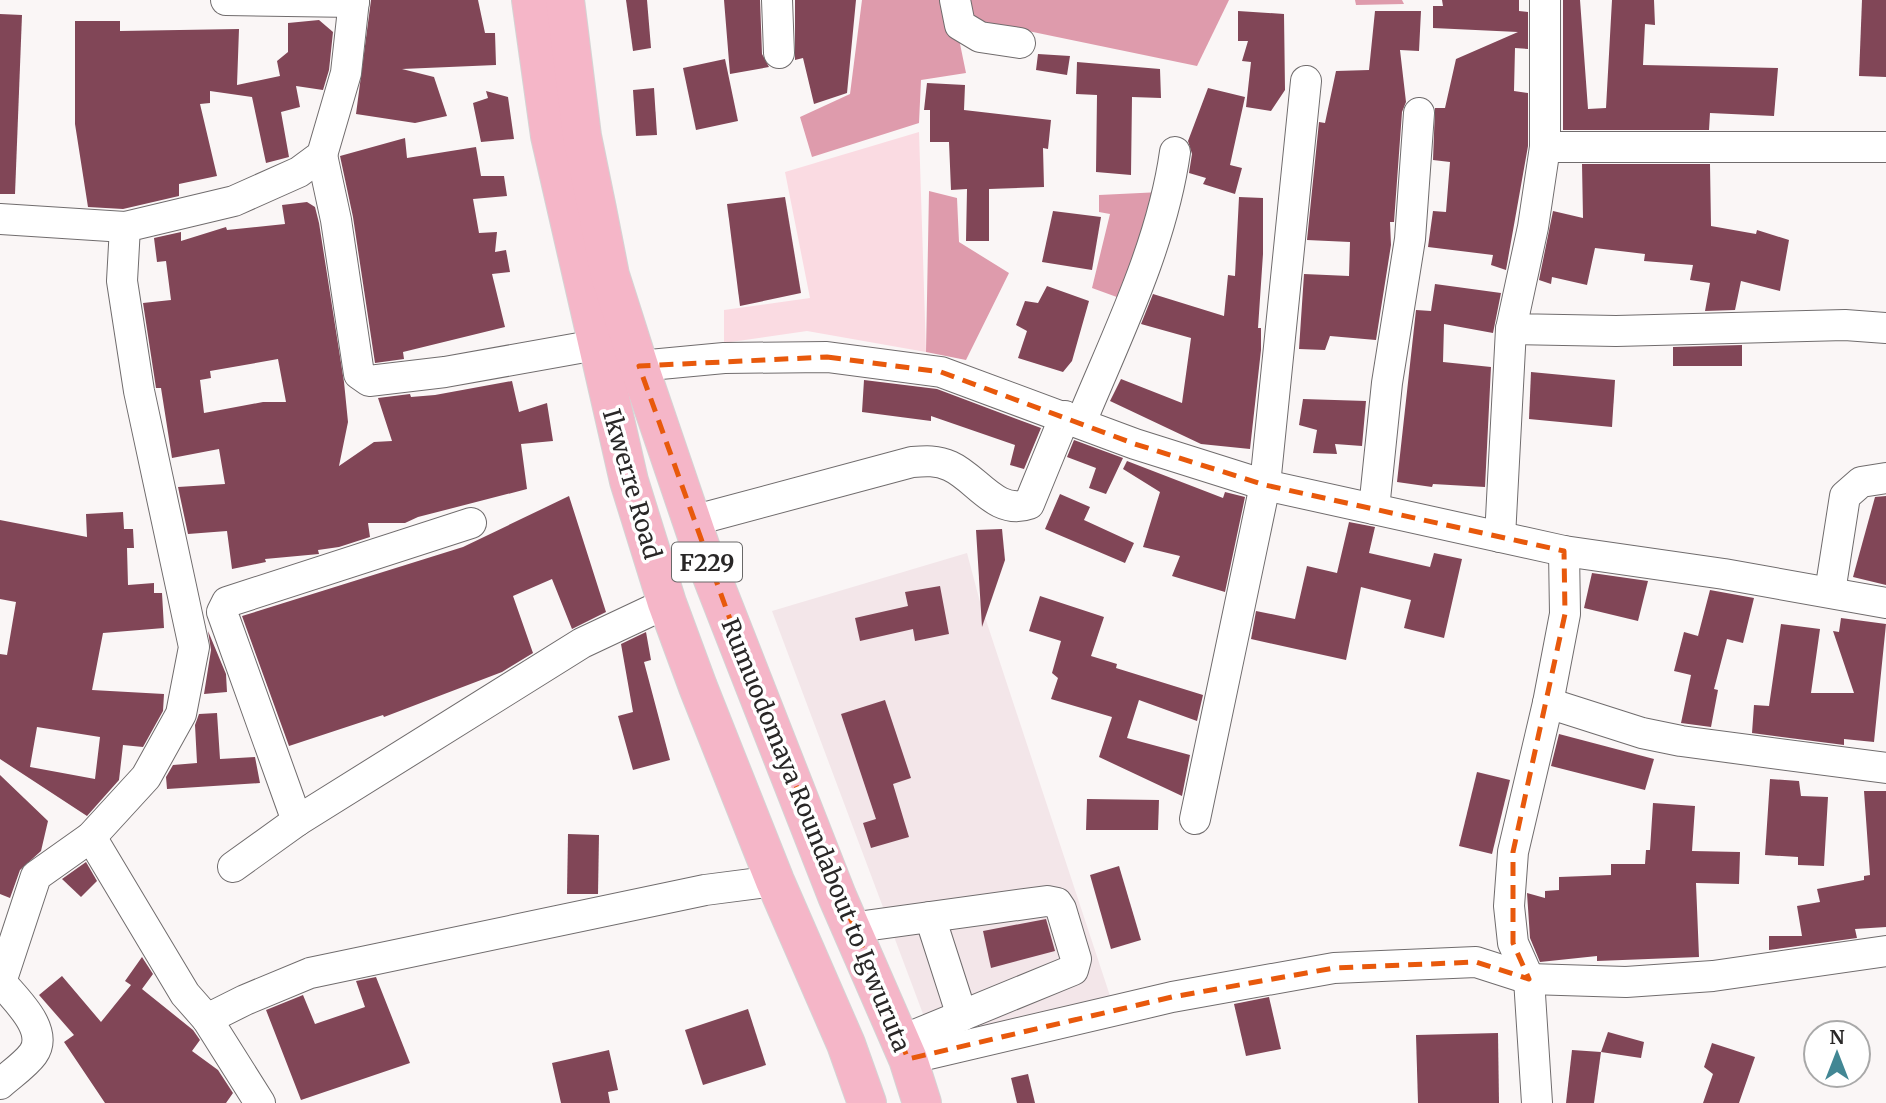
<svg xmlns="http://www.w3.org/2000/svg" width="1886" height="1103" viewBox="0 0 1886 1103" font-family="Merriweather,serif">
<style>
.built{fill:#f3e6e9}
.green{fill:#fadbe2}
.forest{fill:#de9bac}
.building{fill:#814657;fill-rule:evenodd}
.lines{fill:none;stroke-linecap:round;stroke-linejoin:round}
.minor-casing{stroke:#706c6d;stroke-width:32}
.major-casing{stroke:#d4d4d4;stroke-width:40}
.minor{stroke:#fff;stroke-width:30}
.major{stroke:#f5b6c8;stroke-width:38}
.marked{fill:none;stroke:#e8590c;stroke-width:5;stroke-dasharray:14 9;stroke-linejoin:round}
.labels{text-anchor:middle;dominant-baseline:central;stroke-width:7;stroke-linejoin:round;paint-order:stroke}
.shield{fill:#fff;stroke:#696868;stroke-width:2}
.shield-label{font-size:23px;font-weight:bold;fill:#292727}
.street-label{font-size:24px;fill:#292727;stroke:#fff}
</style>
<rect width="100%" height="100%" fill="#faf6f6"/>
<polygon class="built" points="967,553 980,602 1115,1011 932,1038 772,611"/>
<polygon class="green" points="919,132 926,352 807,331 724,343 724,310 810,298 785,172"/>
<g class="forest">
<polygon points="862,0 951,0 966,73 921,80 919,123 812,157 800,117 850,94"/>
<polygon points="968,0 1229,0 1197,66 970,19"/>
<polygon points="1355,0 1402,0 1404,4 1356,5"/>
<polygon points="929,191 957,198 959,242 1009,273 966,360 926,352"/>
<polygon points="1161,192 1125,300 1092,288 1110,214 1099,212 1099,195"/>
</g>
<g class="building">
<polygon points="371,0 478,0 485,33 495,33 496,65 402,69 434,77 447,116 415,123 356,114"/>
<polygon points="626,0 647,0 651,48 633,51"/>
<polygon points="724,0 760,0 762,54 769,67 730,74"/>
<polygon points="795,0 856,0 847,93 814,104 803,58 795,60"/>
<polygon points="1442,0 1519,0 1519,11 1528,12 1528,49 1515,48 1514,91 1528,93 1528,146 1506,270 1491,265 1493,255 1428,247 1433,211 1446,212 1450,162 1433,160 1435,108 1445,108 1456,59 1518,32 1433,28 1433,6 1443,6"/>
<polygon points="1563,0 1580,0 1588,109 1606,108 1612,0 1654,0 1655,25 1645,24 1643,65 1778,68 1774,116 1710,113 1709,130 1563,130"/>
<polygon points="1862,0 1886,0 1886,77 1859,76"/>
<polygon points="1238,11 1284,14 1285,90 1271,111 1246,107 1251,62 1242,61 1248,41 1238,41"/>
<polygon points="1375,11 1421,11 1419,51 1400,50 1406,102 1402,112 1394,222 1390,222 1391,245 1376,340 1330,336 1325,350 1299,349 1304,274 1349,276 1350,242 1307,240 1319,122 1325,123 1336,71 1369,70"/>
<polygon points="0,14 22,15 15,194 0,194"/>
<polygon points="319,20 333,32 329,70 323,90 296,86 300,107 281,112 289,157 266,163 252,97 210,91 210,103 200,104 217,176 179,184 179,196 123,209 88,207 75,124 75,21 120,21 120,31 239,29 237,85 280,76 277,61 288,52 288,23"/>
<polygon points="1038,54 1070,56 1067,75 1036,70"/>
<polygon points="725,59 738,121 696,130 683,68"/>
<polygon points="1077,62 1160,69 1161,98 1132,97 1131,175 1096,172 1097,95 1076,94"/>
<polygon points="927,83 965,85 964,110 1051,120 1048,149 1043,148 1044,187 989,189 989,241 966,241 967,189 951,190 949,142 930,142 930,110 924,110"/>
<polygon points="654,88 657,135 636,136 633,90"/>
<polygon points="1208,88 1245,97 1230,165 1242,168 1235,194 1203,184 1206,178 1189,173 1192,154 1188,141"/>
<polygon points="486,91 508,97 514,139 481,142 473,103 488,98"/>
<polygon points="405,138 407,158 476,147 481,176 504,176 507,196 473,199 479,233 497,232 495,252 506,250 510,272 492,274 505,327 403,352 404,359 375,363 353,217 340,156"/>
<polygon points="1582,164 1710,164 1711,226 1756,234 1757,230 1789,240 1780,291 1741,281 1735,310 1705,311 1710,283 1690,280 1693,265 1644,261 1645,254 1595,248 1587,285 1552,277 1551,284 1539,280 1553,211 1583,218"/>
<polygon points="785,197 801,293 740,306 727,204"/>
<polygon points="1239,197 1263,198 1263,254 1258,328 1261,328 1261,350 1250,449 1201,444 1110,401 1121,379 1182,403 1191,338 1141,324 1153,294 1224,316 1228,275 1235,276"/>
<path d="M307,202L315,207L319,223L344,382L348,422L339,466L374,442L392,441L378,398L410,394L411,397L435,395L512,381L519,412L547,403L553,441L521,444L527,489L418,517L405,523H368L370,537L339,547L318,550L319,554L265,559L266,562L232,569L227,531L188,534L178,487L225,484L219,449L172,458L161,388H156L143,303L171,300L166,261L157,262L154,238L181,232V241L226,227L227,230L285,224L282,205ZM278,359L286,402H263L204,413L200,380L211,378L210,371Z"/>
<polygon points="1053,211 1101,217 1092,270 1042,262"/>
<polygon points="1435,284 1501,293 1493,333 1444,324 1443,362 1491,367 1485,487 1433,484 1432,487 1397,482 1416,310 1431,311"/>
<polygon points="1047,286 1089,301 1072,361 1063,372 1018,358 1027,331 1016,325 1025,301 1038,303"/>
<polygon points="1742,345 1742,366 1673,366 1673,347"/>
<polygon points="1531,372 1615,380 1612,427 1529,419"/>
<polygon points="864,380 937,389 1041,428 1024,469 1010,465 1015,445 931,416 931,421 862,412"/>
<polygon points="1303,399 1366,401 1362,446 1335,444 1337,454 1313,453 1317,430 1299,425"/>
<polygon points="1074,440 1123,458 1106,494 1089,488 1096,468 1067,457"/>
<polygon points="1127,461 1223,498 1225,492 1245,497 1225,592 1172,576 1180,556 1143,547 1160,492 1123,469"/>
<polygon points="1060,494 1090,507 1084,520 1134,543 1125,563 1045,529"/>
<polygon points="569,496 606,612 572,629 552,579 513,596 533,653 502,672 384,717 383,715 289,746 242,616 463,547"/>
<polygon points="1886,496 1886,585 1853,577 1875,497"/>
<path d="M123,512L124,529H133L134,548H127L128,585L154,583V593H162L164,628L103,633L92,690L164,694L163,711L143,747L123,745L119,780L87,816L0,759V654L7,655L16,602L0,599V520L87,537L86,514ZM37,727L100,737L95,779L30,767Z"/>
<polygon points="1349,522 1375,527 1369,553 1430,567 1434,553 1462,559 1444,638 1404,628 1411,600 1361,587 1346,660 1251,639 1256,611 1295,619 1307,566 1337,573"/>
<polygon points="1002,529 1005,560 982,627 976,530"/>
<polygon points="1592,573 1648,581 1638,621 1584,608"/>
<polygon points="940,586 949,634 915,641 913,629 860,641 855,618 908,606 905,592"/>
<polygon points="1710,590 1754,598 1743,643 1727,639 1714,689 1718,690 1711,727 1681,723 1691,675 1674,671 1684,632 1698,636"/>
<polygon points="1040,596 1104,617 1091,656 1117,664 1116,668 1203,695 1197,721 1139,700 1127,738 1190,755 1182,796 1099,757 1112,717 1051,699 1058,678 1052,673 1061,641 1029,631"/>
<polygon points="1841,618 1886,624 1874,742 1844,739 1844,745 1752,733 1754,705 1769,706 1781,624 1820,629 1811,693 1854,693 1833,631 1839,632"/>
<polygon points="208,631 226,674 227,692 204,694 211,650"/>
<polygon points="646,632 651,660 644,662 670,760 633,770 618,716 633,712 621,644"/>
<polygon points="885,700 911,778 893,784 909,837 871,848 863,823 876,819 841,714"/>
<polygon points="217,713 220,759 255,757 260,783 167,789 166,777 173,765 197,763 195,725 199,714"/>
<polygon points="1559,734 1654,759 1645,790 1551,766"/>
<polygon points="1477,772 1510,780 1492,854 1459,846"/>
<polygon points="0,775 48,821 41,851 20,870 10,898 0,894"/>
<polygon points="1770,779 1799,781 1801,796 1828,797 1824,866 1798,865 1798,857 1765,855"/>
<polygon points="1864,791 1886,791 1886,927 1855,929 1857,938 1769,950 1769,936 1802,936 1797,906 1820,902 1817,889 1864,880 1864,876 1870,875"/>
<polygon points="1087,799 1159,800 1158,830 1086,830"/>
<polygon points="1653,803 1695,806 1692,851 1740,852 1739,884 1696,883 1699,957 1597,961 1597,956 1540,962 1530,938 1527,893 1545,898 1545,891 1559,890 1559,877 1611,875 1611,864 1645,864 1646,850 1650,850"/>
<polygon points="568,834 599,835 598,894 567,894"/>
<polygon points="86,862 97,881 81,897 62,879"/>
<polygon points="1119,866 1141,940 1111,949 1090,875"/>
<polygon points="1046,919 1055,951 991,968 983,931"/>
<polygon points="142,957 153,974 142,989 193,1030 200,1040 192,1051 218,1070 233,1093 226,1103 105,1103 64,1042 74,1035 39,995 62,976 101,1022 131,985 125,981"/>
<polygon points="376,977 410,1063 301,1100 266,1010 303,995 315,1024 365,1007 356,981"/>
<polygon points="1269,997 1281,1049 1246,1056 1234,1004"/>
<polygon points="748,1009 766,1065 703,1085 685,1030"/>
<polygon points="1608,1032 1644,1042 1641,1058 1601,1052"/>
<polygon points="1498,1033 1499,1103 1418,1103 1416,1035"/>
<polygon points="1712,1043 1755,1057 1739,1103 1703,1103 1713,1074 1704,1067"/>
<polygon points="609,1050 618,1090 608,1092 610,1103 561,1103 552,1063"/>
<polygon points="1572,1050 1601,1052 1594,1103 1566,1103"/>
<polygon points="1028,1074 1035,1103 1017,1103 1011,1078"/>
</g>
<g class="lines">
<g class="minor-casing">
<g id="minor">
<polyline points="226,0 354,2"/>
<polyline points="777,0 779,53"/>
<polyline points="955,0 960,25 980,37 1020,43"/>
<polyline points="1545,0 1545,147 1533,227 1511,329 1616,331 1845,325 1886,328"/>
<polyline points="1545,147 1886,147"/>
<polyline points="322,155 336,220 359,374 369,381 445,372 596,345"/>
<polyline points="0,219 125,227"/>
<polyline points="639,366 724,358 827,357 941,372 1135,444 1265,485 1564,551 1724,574 1886,603"/>
<path d="M1081,422C1117,335 1162,245 1175,152"/>
<polyline points="1374,509 1387,383 1410,239 1419,113"/>
<path d="M692,521L912,462C925,461 937,460 950,466C977,478 996,516 1029,504L1065,416"/>
<polyline points="1500,537 1511,329"/>
<polyline points="1830,592 1845,496 1861,482 1886,478"/>
<polyline points="1548,703 1642,733 1681,741 1886,768"/>
<polyline points="1195,819 1265,485 1306,81"/>
<polyline points="297,821 222,612 227,602 471,523"/>
<polyline points="91,837 185,994 207,1019 245,1000 310,973 705,890 775,881"/>
<polyline points="233,867 297,821 582,643 667,603"/>
<polyline points="930,917 962,1016"/>
<polyline points="850,928 1047,901 1057,903 1061,909 1076,959 1073,970 900,1041"/>
<polyline points="1,982 36,876 91,837 146,777 181,714 194,647 139,391 122,281 125,227 234,201 299,172 322,155 346,73 354,0"/>
<polyline points="207,1019 260,1103"/>
<polyline points="908,1059 1172,997 1334,968 1476,962 1529,979 1626,982 1713,976 1886,951"/>
<path d="M0,1084C10,1075 25,1065 33,1054C50,1030 15,999 1,982"/>
<polyline points="1537,1103 1529,979 1513,943 1509,906 1513,852 1548,703 1565,614 1564,551"/>
</g>
</g>
<g class="major-casing">
<g id="major">
<polyline points="531,0 550,136 629,481 667,603 698,687 775,881 846,1044 867,1103"/>
<polyline points="565,0 582,136 597,209 610,275 639,366 703,554 837,896 908,1059 922,1103"/>
</g>
</g>
<use href="#minor" class="minor"/>
<use href="#major" class="major"/>
</g>
<path class="marked" d="M827,357L941,372L1135,444L1265,485L1564,551L1565,614L1513,852V943L1529,979L1476,962L1334,968L1172,997L908,1059L745,661L639,366Z"/>
<g class="labels">
<rect class="shield" x="672" y="542.5" width="70" height="39" rx="5"/>
<g class="shield-label">
<text x="707" y="562">F229</text>
</g>
<g class="street-label">
<text transform="translate(632 484) rotate(74)">Ikwerre Road</text>
<text transform="translate(816 835) rotate(68)">Rumuodomaya Roundabout to Igwuruta</text>
</g>
</g>
<g transform="translate(1837 1054)"><circle r="33" fill="#ffffff" stroke="#a9a9a9" stroke-width="2"/>
<path d="M0-5L12 26L0 18L-12 26Z" fill="#428794"/>
<text y="-10" font-size="19" font-weight="bold" text-anchor="middle" fill="#292727">N</text>
</g>
</svg>
